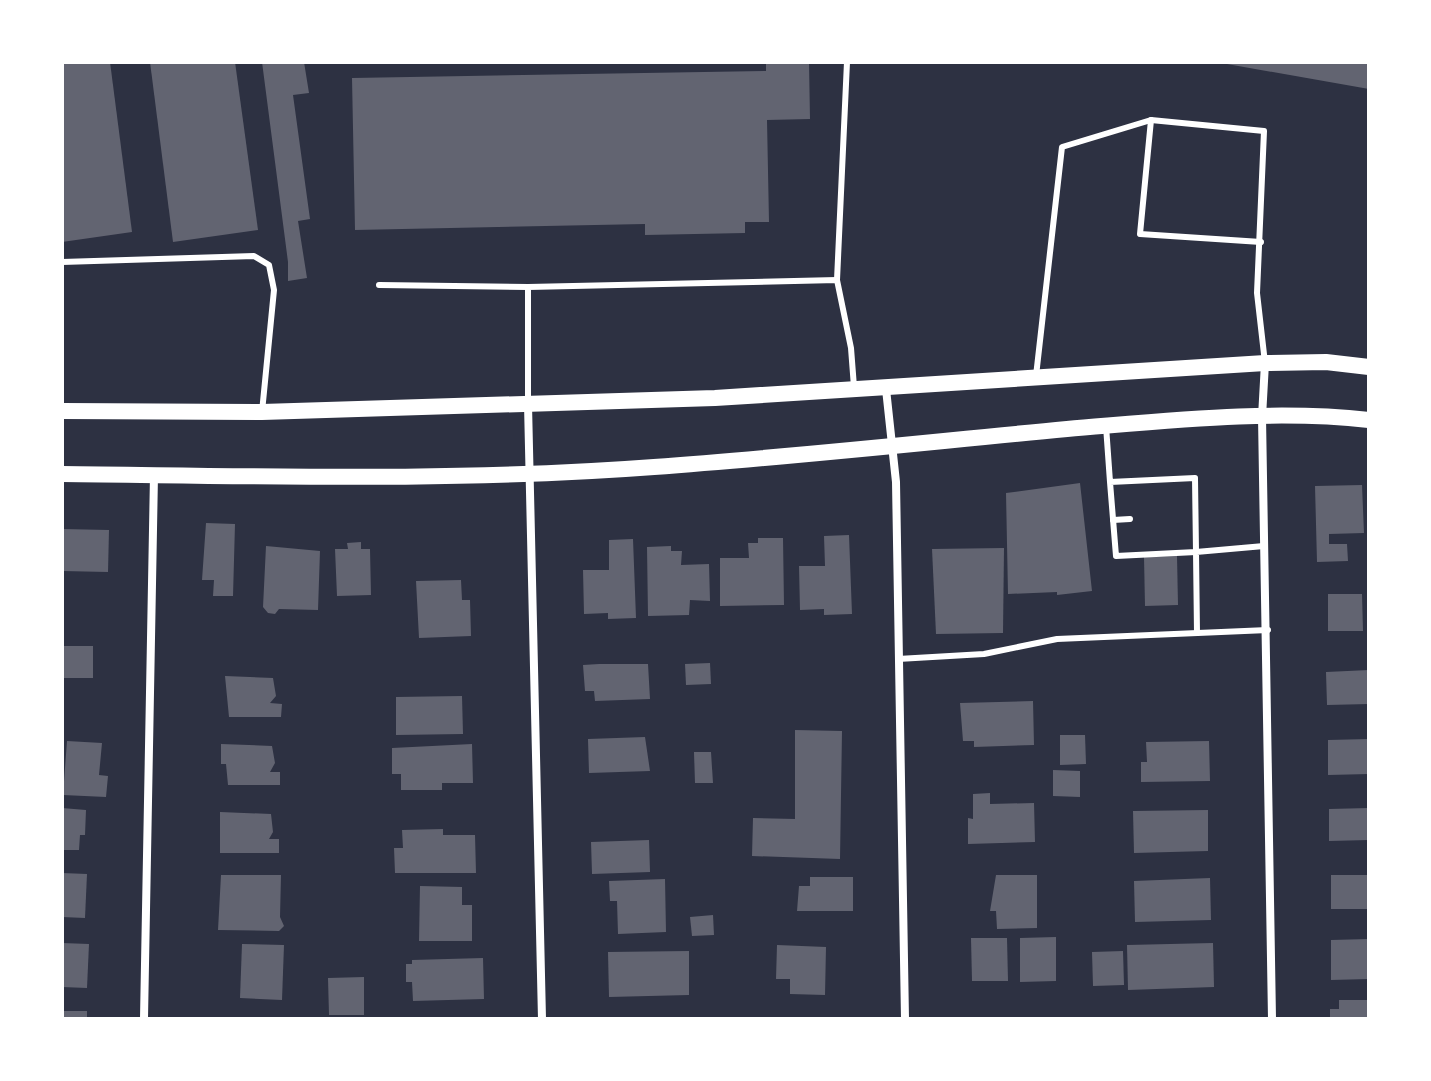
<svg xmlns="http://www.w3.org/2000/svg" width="1431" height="1081" viewBox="0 0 1431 1081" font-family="'Titillium Web',sans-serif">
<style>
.building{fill:#626471}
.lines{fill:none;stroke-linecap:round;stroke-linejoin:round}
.service{stroke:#fff;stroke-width:6}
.minor{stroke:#fff;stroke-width:8}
.secondary{stroke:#fff;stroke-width:16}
</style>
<rect width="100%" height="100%" fill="#2d3142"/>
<g class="building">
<polygon points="62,62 110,62 132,232 62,242"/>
<polygon points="150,62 235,62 258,230 173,242"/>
<polygon points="262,62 304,62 309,93 293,95 310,219 298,221 307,278 288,281 288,262"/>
<polygon points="766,62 809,62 810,119 767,120 769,222 745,222 745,233 645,235 645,224 355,230 352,78 766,71"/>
<polygon points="1227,62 1369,62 1369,89 1227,64"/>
<polygon points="1080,483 1092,591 1057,595 1057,592 1008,594 1006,493"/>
<polygon points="1362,485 1364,533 1329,534 1329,544 1347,544 1348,561 1317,562 1315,486"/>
<polygon points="206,523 235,524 233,596 213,596 214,580 202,580"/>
<polygon points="62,529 109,530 108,572 62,571"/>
<polygon points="849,535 852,614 824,615 824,609 800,610 799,566 825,566 824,536"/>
<polygon points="758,538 783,538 784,605 720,606 720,558 749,558 748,543 758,543"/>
<polygon points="633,539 636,618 608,619 608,613 584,614 583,570 609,570 609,540"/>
<polygon points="361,542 361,549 370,549 371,595 337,596 335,549 348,549 347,543"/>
<polygon points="266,546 320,551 318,610 279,609 275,614 268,613 263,607"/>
<polygon points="671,546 671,551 682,551 681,565 709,564 710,601 690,600 689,615 648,616 647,547"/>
<polygon points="1004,548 1003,633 936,634 932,549"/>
<polygon points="1177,556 1178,605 1145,606 1144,557"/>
<polygon points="461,580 462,600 470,600 471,636 419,638 416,581"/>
<polygon points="1328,594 1362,594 1363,631 1328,631"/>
<rect x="62" y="646" width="31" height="32"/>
<polygon points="710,663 711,684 686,685 685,664"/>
<polygon points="599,664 648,664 650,699 595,701 594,691 585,691 583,665"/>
<polygon points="1369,670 1369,704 1327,705 1326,672"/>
<polygon points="225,676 273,678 276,696 270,703 282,704 281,717 229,717"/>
<polygon points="462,696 463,734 396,735 396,697"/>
<polygon points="1033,701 1034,745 974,747 974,741 963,741 960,703"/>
<polygon points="795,730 842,731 840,859 752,856 753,818 795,819"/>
<polygon points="1060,735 1085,735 1086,764 1060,765"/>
<polygon points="645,737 650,771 589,773 588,739"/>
<polygon points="1369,739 1369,774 1328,775 1328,740"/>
<polygon points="67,741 102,743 99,775 108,776 106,797 63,795"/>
<polygon points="1209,741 1210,781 1141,782 1141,762 1147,762 1146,742"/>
<polygon points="221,744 272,746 275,763 270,772 280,772 280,785 228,785 226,764 221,764"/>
<polygon points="472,744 473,783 442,783 442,790 401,790 401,774 392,774 392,748"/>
<polygon points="694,752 711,752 713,783 695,783"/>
<polygon points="1053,770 1080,771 1080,797 1053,796"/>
<polygon points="990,793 990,804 1034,803 1035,842 968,844 968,818 973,819 973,794"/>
<polygon points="62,808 86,810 85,835 80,835 79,850 62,850"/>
<polygon points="1369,808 1369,840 1329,841 1329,809"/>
<polygon points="1208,810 1208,851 1134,853 1133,811"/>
<polygon points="220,812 271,814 273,832 269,839 279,839 279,853 220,853"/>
<polygon points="443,829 443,835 475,835 476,873 395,873 394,848 403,848 402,830"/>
<polygon points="649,840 650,872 592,874 591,842"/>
<polygon points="62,873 87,874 85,918 62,917"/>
<polygon points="221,875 281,875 280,917 284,926 279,931 218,930"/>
<polygon points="996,875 1037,875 1037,928 997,929 996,911 990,911"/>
<rect x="1331" y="875" width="38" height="34"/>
<polygon points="810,877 853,877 853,911 797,911 799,886 810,886"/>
<polygon points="1210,878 1211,920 1135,922 1134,881"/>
<polygon points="665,879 666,932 618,934 617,901 610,901 609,881"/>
<polygon points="420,886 462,887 462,905 472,905 472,941 419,941"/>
<polygon points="713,915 714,935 692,936 690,917"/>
<polygon points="1056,937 1056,981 1020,982 1020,938"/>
<polygon points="971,938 1007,938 1008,981 972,981"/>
<polygon points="1369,939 1369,979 1331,980 1331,940"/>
<polygon points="62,943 89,944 87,988 62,987"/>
<polygon points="1213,943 1214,987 1128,990 1127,945"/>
<polygon points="242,944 284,945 282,1000 240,998"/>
<polygon points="777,945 826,947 825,995 790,994 790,979 776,979"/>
<polygon points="689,951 689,995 609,997 608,952"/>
<polygon points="1123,951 1124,985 1093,986 1092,952"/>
<polygon points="483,958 484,999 413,1001 412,982 406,982 406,964 412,964 412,960"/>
<polygon points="364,977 364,1015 329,1015 328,978"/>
<polygon points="1339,1000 1369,1000 1369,1019 1330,1019 1330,1009 1339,1009"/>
<rect x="62" y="1011" width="25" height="8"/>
</g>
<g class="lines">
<g class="service">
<polyline points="1151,120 1140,234 1261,242"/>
<polyline points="62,262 254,256 269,265 274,290 262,412"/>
<polyline points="837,280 847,62"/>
<polyline points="379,285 528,287"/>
<polyline points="1036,376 1062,147 1151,120 1264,131 1257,293 1265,363"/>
<polyline points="528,403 528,287 837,280 851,348 854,387"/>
<polyline points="1106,426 1110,482 1195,478 1196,552 1116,556 1110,482"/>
<polyline points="1113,520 1130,519"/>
<polyline points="1197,633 1196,552 1264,546"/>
<polyline points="898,659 984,654 1057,639 1268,630"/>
</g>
<g class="minor">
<polyline points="1265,363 1262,417 1272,1019"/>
<polyline points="886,389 896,482 905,1019"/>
<polyline points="528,404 542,1019"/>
<polyline points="144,1019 154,475"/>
</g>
<g class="secondary">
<polyline points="62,411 262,412 715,398 1265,363 1326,362 1369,367"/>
<path d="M62,474C259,476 457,482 654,467C792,457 929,442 1067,429C1166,421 1270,409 1369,420"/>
</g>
</g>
<rect width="1431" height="1081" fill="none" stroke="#ffffff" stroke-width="128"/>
</svg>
